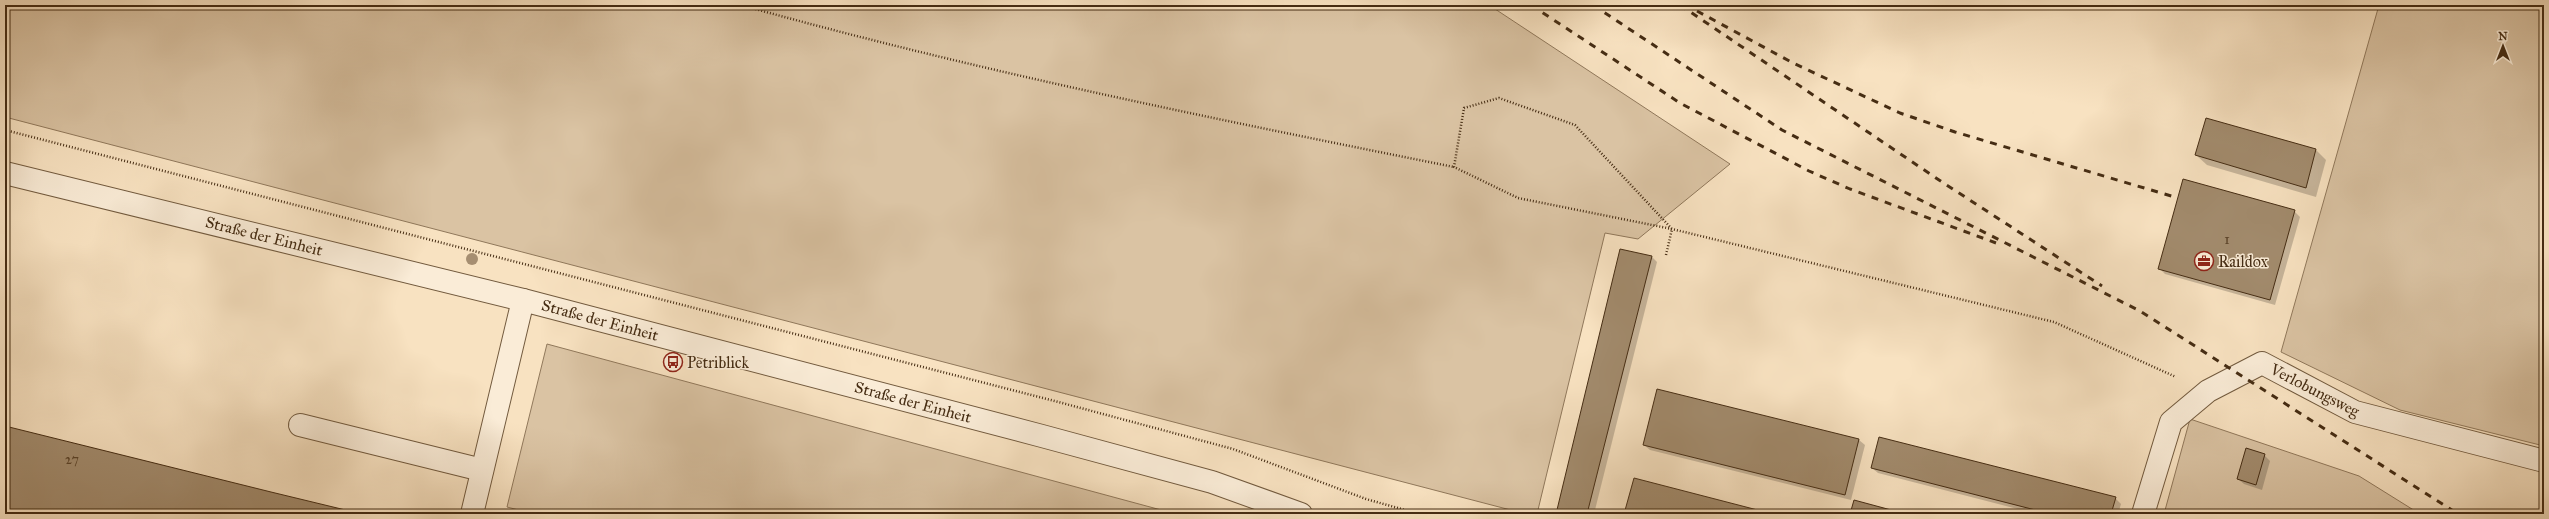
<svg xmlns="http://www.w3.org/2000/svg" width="2549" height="519" viewBox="0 0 2549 519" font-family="'IM FELL Great Primer',serif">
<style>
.green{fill:#dac3a3;stroke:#90785b}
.shadow{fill:#0003}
.building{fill:#a28b6d;stroke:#452c13}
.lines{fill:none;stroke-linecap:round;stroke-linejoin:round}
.minor-casing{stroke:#725a3e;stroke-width:24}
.path{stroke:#452c13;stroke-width:2.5;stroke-dasharray:1 2;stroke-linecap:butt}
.minor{stroke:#faecd7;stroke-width:22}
.rail{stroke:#452c13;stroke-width:3;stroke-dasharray:7 7;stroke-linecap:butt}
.tree{fill:#a68e71}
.labels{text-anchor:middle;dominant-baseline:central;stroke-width:3;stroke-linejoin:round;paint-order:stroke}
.number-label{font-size:14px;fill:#5c442a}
.street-label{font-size:16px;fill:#452c13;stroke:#faecd7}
.poi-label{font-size:16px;fill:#452c13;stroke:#faecd7;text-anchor:start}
</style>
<rect width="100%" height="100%" fill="#f8e2c1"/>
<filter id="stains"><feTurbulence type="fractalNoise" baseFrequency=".005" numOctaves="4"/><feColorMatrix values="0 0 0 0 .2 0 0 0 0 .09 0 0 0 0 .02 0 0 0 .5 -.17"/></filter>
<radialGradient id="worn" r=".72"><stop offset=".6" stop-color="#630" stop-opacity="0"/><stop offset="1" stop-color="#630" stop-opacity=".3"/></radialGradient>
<g class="green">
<polygon points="5,5 1489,5 1730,164 1638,239 1605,233 1537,514 1526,514 5,117"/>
<polygon points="2379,5 2544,5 2544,446 2400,410 2281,352"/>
<polygon points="547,344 1176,514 534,514 507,507"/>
<polygon points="2190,419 2359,476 2420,514 2164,514"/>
</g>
<g class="shadow">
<polygon points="2207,120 2316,150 2326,160 2316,197 2207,165 2196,155"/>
<polygon points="2294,211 2300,217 2275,305 2165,274 2159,268"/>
<polygon points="1652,257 1657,262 1594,514 1557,514"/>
<polygon points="1658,390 1859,440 1865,445 1851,500 1650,450 1644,445"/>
<polygon points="2264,455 2270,461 2262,490 2244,484 2238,479"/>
<polygon points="1872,468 2115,498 2121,504 2118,514 2037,514 1878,473"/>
</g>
<g class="building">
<polygon points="2206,118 2316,149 2306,188 2195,155"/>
<polygon points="2183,179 2295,210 2270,300 2158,269"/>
<polygon points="1620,249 1652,256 1587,514 1556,514"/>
<polygon points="1657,389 1859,439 1845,495 1643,445"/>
<polygon points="5,426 271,492 362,514 5,514"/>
<polygon points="1879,437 2116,497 2111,514 2051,514 1871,468"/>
<polygon points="2246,448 2265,454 2256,485 2237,479"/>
<polygon points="1634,478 1773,514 1624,514"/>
<polygon points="1854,500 1906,514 1850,514"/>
</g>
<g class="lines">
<g class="minor-casing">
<g id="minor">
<polyline points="5,173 523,300 1042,436 1212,482 1301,514"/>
<polyline points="300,425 482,470"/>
<polyline points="472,514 523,300"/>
<polyline points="2143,514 2171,422 2208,391 2262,363 2355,412 2544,461"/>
</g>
</g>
<g class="path">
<path d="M741,5C976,71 1215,119 1454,167"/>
<polyline points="5,130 1051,400 1233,449 1366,499 1419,514"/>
<polyline points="1666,255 1672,229 1575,125 1499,98 1464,108 1454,167 1518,198 1672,229 2054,322 2176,377"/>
</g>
<use href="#minor" class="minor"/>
<g class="rail">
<polyline points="1531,5 1680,103 1809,171 1850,189 1996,243"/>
<polyline points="1593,5 1782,130 2140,311 2458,514"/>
<polyline points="1680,5 1939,180 2102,286"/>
<polyline points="1697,11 1793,63 1900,113 1955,132 2178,198"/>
</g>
</g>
<circle class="tree" cx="472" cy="259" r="6"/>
<defs>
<g id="office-ring" transform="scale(1)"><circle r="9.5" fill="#faecd7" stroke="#8f2418" stroke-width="1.5"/><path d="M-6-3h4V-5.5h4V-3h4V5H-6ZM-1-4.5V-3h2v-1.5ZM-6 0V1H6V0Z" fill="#8f2418"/></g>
<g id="bus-ring" transform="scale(1)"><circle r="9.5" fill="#faecd7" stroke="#8f2418" stroke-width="1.5"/><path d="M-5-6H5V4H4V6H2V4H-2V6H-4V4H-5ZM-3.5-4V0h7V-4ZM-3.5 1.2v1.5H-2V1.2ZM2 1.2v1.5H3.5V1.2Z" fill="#8f2418"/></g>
</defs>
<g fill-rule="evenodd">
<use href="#office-ring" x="2204" y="261"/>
<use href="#bus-ring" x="673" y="362"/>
</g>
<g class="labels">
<g class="number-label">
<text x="2227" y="239">1</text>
<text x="72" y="459">27</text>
</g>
<g class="street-label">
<text transform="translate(264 236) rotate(14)">Straße der Einheit</text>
<text transform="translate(600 320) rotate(15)">Straße der Einheit</text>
<text transform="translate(2315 390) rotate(27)">Verlobungsweg</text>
<text transform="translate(913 402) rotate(15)">Straße der Einheit</text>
</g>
<g class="poi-label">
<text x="2218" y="261">Raildox</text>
<text x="687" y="362">Petriblick</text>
</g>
</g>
<rect width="2549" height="519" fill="none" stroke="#f8e2c1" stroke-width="20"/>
<rect x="6" y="6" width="2537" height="507" fill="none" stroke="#452c13" stroke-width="2"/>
<rect x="10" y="10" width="2529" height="499" fill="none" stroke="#452c13"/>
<g transform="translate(2503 46)" stroke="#faecd7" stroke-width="3" paint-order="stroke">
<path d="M0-3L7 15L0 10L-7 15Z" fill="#452c13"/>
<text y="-6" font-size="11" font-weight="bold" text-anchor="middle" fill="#452c13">N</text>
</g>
<rect width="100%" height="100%" filter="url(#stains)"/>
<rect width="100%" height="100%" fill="url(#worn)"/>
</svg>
